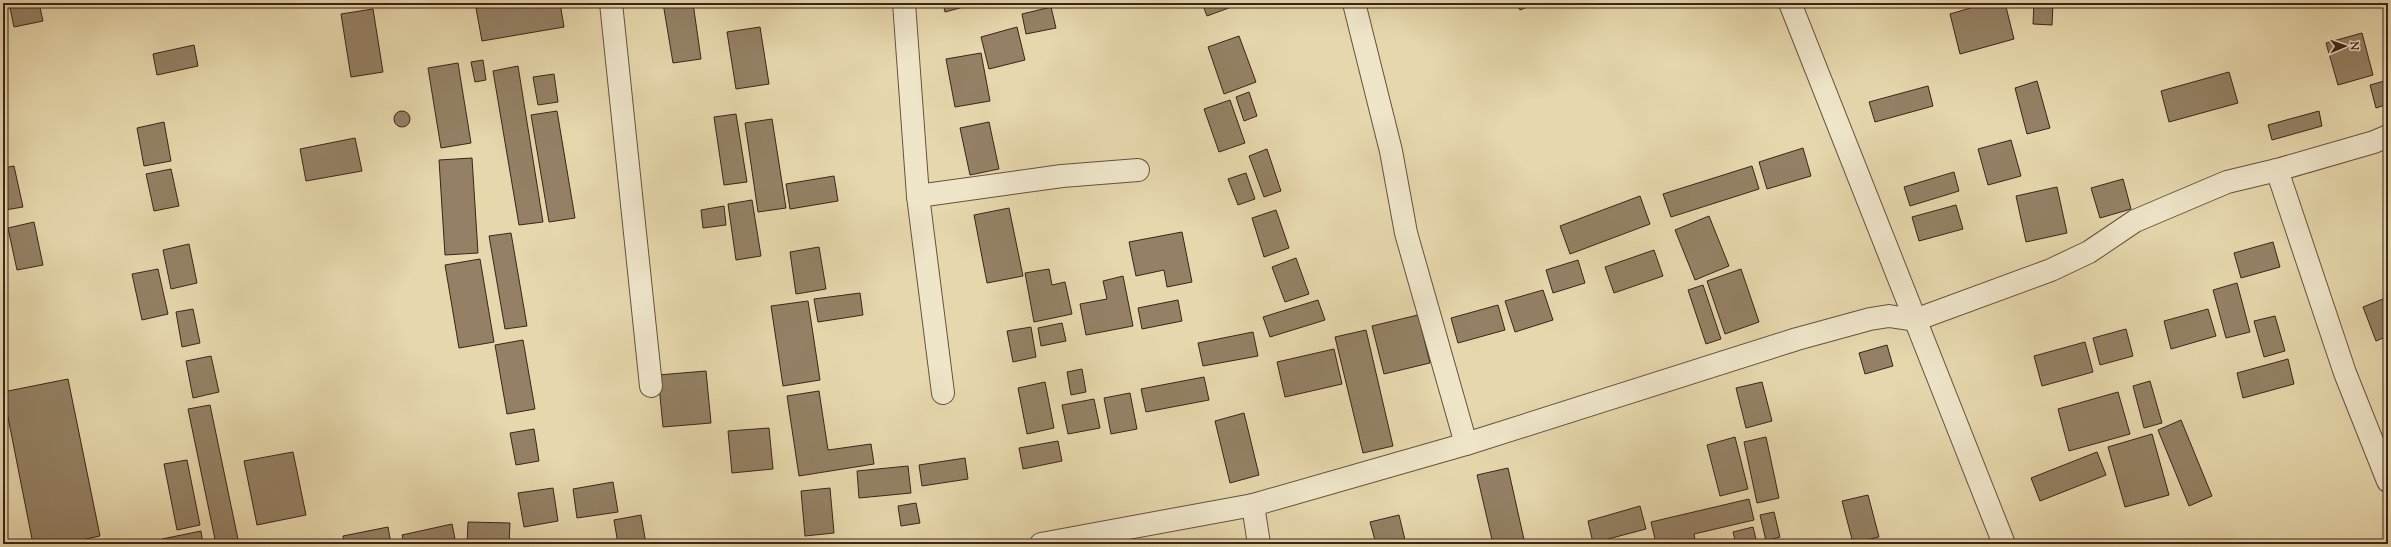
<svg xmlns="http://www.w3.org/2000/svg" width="2391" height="547" viewBox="0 0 2391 547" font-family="'Sorts Mill Goudy',serif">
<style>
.building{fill:#948165;stroke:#3b2419}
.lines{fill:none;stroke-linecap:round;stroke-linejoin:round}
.minor-casing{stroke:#66513e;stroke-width:24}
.minor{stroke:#efe5c9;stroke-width:22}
</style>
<rect width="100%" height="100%" fill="#e6d7ac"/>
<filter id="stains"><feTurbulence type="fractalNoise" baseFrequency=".005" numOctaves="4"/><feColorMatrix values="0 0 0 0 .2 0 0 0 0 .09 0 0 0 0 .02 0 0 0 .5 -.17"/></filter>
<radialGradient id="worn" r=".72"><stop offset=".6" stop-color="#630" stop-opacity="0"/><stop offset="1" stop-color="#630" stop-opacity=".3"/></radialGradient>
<g class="building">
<polygon points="9,3 39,3 43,21 14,27"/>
<polygon points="505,3 560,3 564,27 482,41 476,8"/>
<polygon points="663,3 693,3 701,59 673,63"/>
<polygon points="943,3 970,3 971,5 945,12"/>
<polygon points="1202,3 1242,3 1207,16"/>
<polygon points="1517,3 1537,3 1520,10"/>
<polygon points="1987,3 2005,3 2014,39 1960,54 1950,14"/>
<polygon points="2034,3 2053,3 2052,25 2033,24"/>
<polygon points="1051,7 1056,28 1026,34 1022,14"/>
<polygon points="373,9 383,72 351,77 341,14"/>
<polygon points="760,27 769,84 736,89 727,32"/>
<polygon points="1017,27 1025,60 989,69 981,37"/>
<polygon points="2362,33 2373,75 2338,85 2326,43"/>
<polygon points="1239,36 1256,82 1224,94 1208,47"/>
<polygon points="194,45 198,66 157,75 153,54"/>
<polygon points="981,53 990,101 955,107 946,59"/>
<polygon points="483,60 486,80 475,82 471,62"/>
<polygon points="458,63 471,143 441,148 428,68"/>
<polygon points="518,66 543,222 519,225 493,71"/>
<polygon points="2229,72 2238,103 2169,122 2161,91"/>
<polygon points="554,74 558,102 538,105 533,77"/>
<polygon points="2388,80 2388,104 2376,108 2370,85"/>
<polygon points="2037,81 2050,128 2027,134 2015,88"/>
<polygon points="1928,86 1933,106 1875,122 1869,102"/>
<polygon points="1249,92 1257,116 1244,121 1236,97"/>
<polygon points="1230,100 1245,143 1219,152 1204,109"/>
<circle cx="402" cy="119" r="8"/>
<polygon points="557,111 575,218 549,222 531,115"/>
<polygon points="2319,111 2322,126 2272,140 2268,125"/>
<polygon points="736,114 747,182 724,185 714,117"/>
<polygon points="772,119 786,208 758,212 745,123"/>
<polygon points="164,122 171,161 144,166 137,128"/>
<polygon points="989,122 999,169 970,175 960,128"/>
<polygon points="355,138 362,171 306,181 300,149"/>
<polygon points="2011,140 2021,176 1988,185 1978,149"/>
<polygon points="1803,148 1811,176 1767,189 1759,162"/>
<polygon points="1267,149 1281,191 1264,197 1249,156"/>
<polygon points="472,158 478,253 445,255 439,160"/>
<polygon points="14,166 23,207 5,210 3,168"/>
<polygon points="1752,166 1759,189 1671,217 1663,194"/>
<polygon points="171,169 179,206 154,211 146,174"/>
<polygon points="1954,172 1959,191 1910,206 1904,187"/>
<polygon points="1246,173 1255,199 1238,205 1228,179"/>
<polygon points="834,176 838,201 790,209 786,184"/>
<polygon points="2123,179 2131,209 2100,218 2091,188"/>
<polygon points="2057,187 2067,233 2026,242 2016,196"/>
<polygon points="1640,196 1650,224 1570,254 1560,226"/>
<polygon points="752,200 761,256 736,260 728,204"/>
<polygon points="1956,205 1963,229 1919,241 1912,217"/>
<polygon points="724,206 726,225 703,228 701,210"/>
<polygon points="1009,208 1023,276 987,283 974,215"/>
<polygon points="1276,210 1289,248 1264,257 1252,218"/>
<polygon points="1709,216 1729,266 1695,280 1675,230"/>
<polygon points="34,222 43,265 17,270 8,228"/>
<polygon points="1182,232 1192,282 1167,287 1164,270 1136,276 1129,242"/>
<polygon points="511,233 527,326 505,329 489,236"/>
<polygon points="2273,242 2280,267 2241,278 2234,253"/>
<polygon points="189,244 197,283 171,289 163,250"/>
<polygon points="819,247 826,289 796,294 790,252"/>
<polygon points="1654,250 1663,276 1614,293 1605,267"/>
<polygon points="1296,258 1309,294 1285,302 1272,267"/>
<polygon points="480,259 494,342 459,348 445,265"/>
<polygon points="1578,260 1585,283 1553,293 1546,270"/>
<polygon points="158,269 168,314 142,320 132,274"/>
<polygon points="1049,269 1052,285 1065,282 1072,314 1034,322 1025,273"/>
<polygon points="1741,269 1759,322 1725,334 1707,281"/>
<polygon points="1123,276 1133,326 1086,335 1080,304 1107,299 1103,281"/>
<polygon points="2237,283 2250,332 2226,338 2213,290"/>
<polygon points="1703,285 1721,339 1706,344 1688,290"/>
<polygon points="1543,290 1553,320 1515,332 1505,301"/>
<polygon points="860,293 863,315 818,322 814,299"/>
<polygon points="2388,297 2388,336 2376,341 2363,307"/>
<polygon points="1178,300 1182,321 1142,329 1138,308"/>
<polygon points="1318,300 1325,320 1270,337 1263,317"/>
<polygon points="808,301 820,380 783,386 771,306"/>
<polygon points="1498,305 1505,330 1458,343 1451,318"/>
<polygon points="193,309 200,343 182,347 176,312"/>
<polygon points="2208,309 2216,336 2171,349 2164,321"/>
<polygon points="1418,315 1430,363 1384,374 1372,326"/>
<polygon points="2275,316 2285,351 2264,357 2254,321"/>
<polygon points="1062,323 1066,341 1041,346 1038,328"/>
<polygon points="1031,327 1036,357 1013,362 1007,331"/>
<polygon points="2126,329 2133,356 2100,365 2093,338"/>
<polygon points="1366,330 1393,446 1363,453 1335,337"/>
<polygon points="1253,332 1258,356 1203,366 1198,343"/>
<polygon points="523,340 535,409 507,414 495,345"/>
<polygon points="2085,342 2093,372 2042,386 2034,356"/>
<polygon points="1887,345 1893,366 1865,374 1859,353"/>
<polygon points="1334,349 1342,384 1285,397 1277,362"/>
<polygon points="211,356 219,392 193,398 186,361"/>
<polygon points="2288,359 2294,384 2243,398 2237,373"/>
<polygon points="1082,369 1086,392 1071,395 1067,372"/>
<polygon points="706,371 711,423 663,427 658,375"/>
<polygon points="1204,377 1209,400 1146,412 1141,389"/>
<polygon points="68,379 100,536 63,544 33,544 3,392"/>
<polygon points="2150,381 2162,423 2144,428 2133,386"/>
<polygon points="1045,382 1054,428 1027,434 1018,388"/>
<polygon points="1762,382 1772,421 1746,428 1736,388"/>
<polygon points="819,391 828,450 871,444 874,464 799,476 787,396"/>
<polygon points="2118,392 2130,434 2069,451 2058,409"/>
<polygon points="1130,393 1137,429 1111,434 1104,398"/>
<polygon points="1094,399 1100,428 1068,434 1062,405"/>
<polygon points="210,405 239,544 216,544 188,409"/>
<polygon points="1244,413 1259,475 1230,483 1215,421"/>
<polygon points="2181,420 2212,496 2189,506 2158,430"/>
<polygon points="769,428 773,469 732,473 728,431"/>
<polygon points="534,429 539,461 516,465 510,433"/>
<polygon points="2152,434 2169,495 2125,507 2108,447"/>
<polygon points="1735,437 1748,489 1720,496 1707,445"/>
<polygon points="1766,437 1779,498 1757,503 1744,442"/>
<polygon points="1058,441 1062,461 1023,469 1019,448"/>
<polygon points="293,452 306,515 257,525 244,461"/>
<polygon points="2097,452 2106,475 2040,501 2031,478"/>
<polygon points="965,458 968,479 922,486 919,465"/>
<polygon points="187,460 200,525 177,530 164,464"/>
<polygon points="908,466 911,493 859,498 857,471"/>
<polygon points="1508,468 1525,544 1493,544 1477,475"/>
<polygon points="613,482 618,512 577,518 573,489"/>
<polygon points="553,488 558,521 524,527 518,493"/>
<polygon points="830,488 834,533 805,536 801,491"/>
<polygon points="1868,495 1879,537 1853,543 1842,501"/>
<polygon points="1749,499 1754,520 1694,534 1696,544 1665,544 1665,541 1656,543 1651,522"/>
<polygon points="916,503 920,523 901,526 898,506"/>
<polygon points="1640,506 1646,529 1593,543 1588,521"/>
<polygon points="1774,512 1780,537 1766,541 1760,515"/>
<polygon points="641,515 646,544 618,544 614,520"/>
<polygon points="1399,515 1406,544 1376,544 1370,522"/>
<polygon points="468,522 510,523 509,544 467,544"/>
<polygon points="452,524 456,544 404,544 402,535"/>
<polygon points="388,527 391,544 344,544 343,536"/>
<polygon points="1753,527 1757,543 1736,544 1733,532"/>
<polygon points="201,531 203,544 163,544 162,539"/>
</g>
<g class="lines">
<g class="minor-casing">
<g id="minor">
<polyline points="611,3 651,386"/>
<polyline points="904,3 918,196 943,393"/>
<polyline points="1354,3 1391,151 1406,233 1466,444"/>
<polyline points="1790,3 2004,544"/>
<polyline points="2277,170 2345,373 2388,481"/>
<polyline points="918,196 1062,176 1138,170"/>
<polyline points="1253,505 1259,544"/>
<polyline points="1041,544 1253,505 1466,444 1797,339 1870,319 1889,316 1915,320 2051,270 2089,252 2135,221 2227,182 2277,170 2374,142 2388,136"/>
</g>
</g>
<use href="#minor" class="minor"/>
</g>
<rect width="2391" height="547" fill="none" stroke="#e6d7ac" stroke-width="16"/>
<rect x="4" y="4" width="2383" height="539" fill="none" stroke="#3b2419" stroke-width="2"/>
<rect x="8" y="8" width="2375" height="531" fill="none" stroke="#3b2419"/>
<g transform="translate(2345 46) rotate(88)" stroke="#efe5c9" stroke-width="3" paint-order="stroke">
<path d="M0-3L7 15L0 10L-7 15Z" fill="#3b2419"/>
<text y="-6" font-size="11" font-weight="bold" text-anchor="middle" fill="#3b2419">N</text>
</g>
<rect width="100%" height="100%" filter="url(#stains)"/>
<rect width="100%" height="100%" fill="url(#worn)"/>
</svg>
